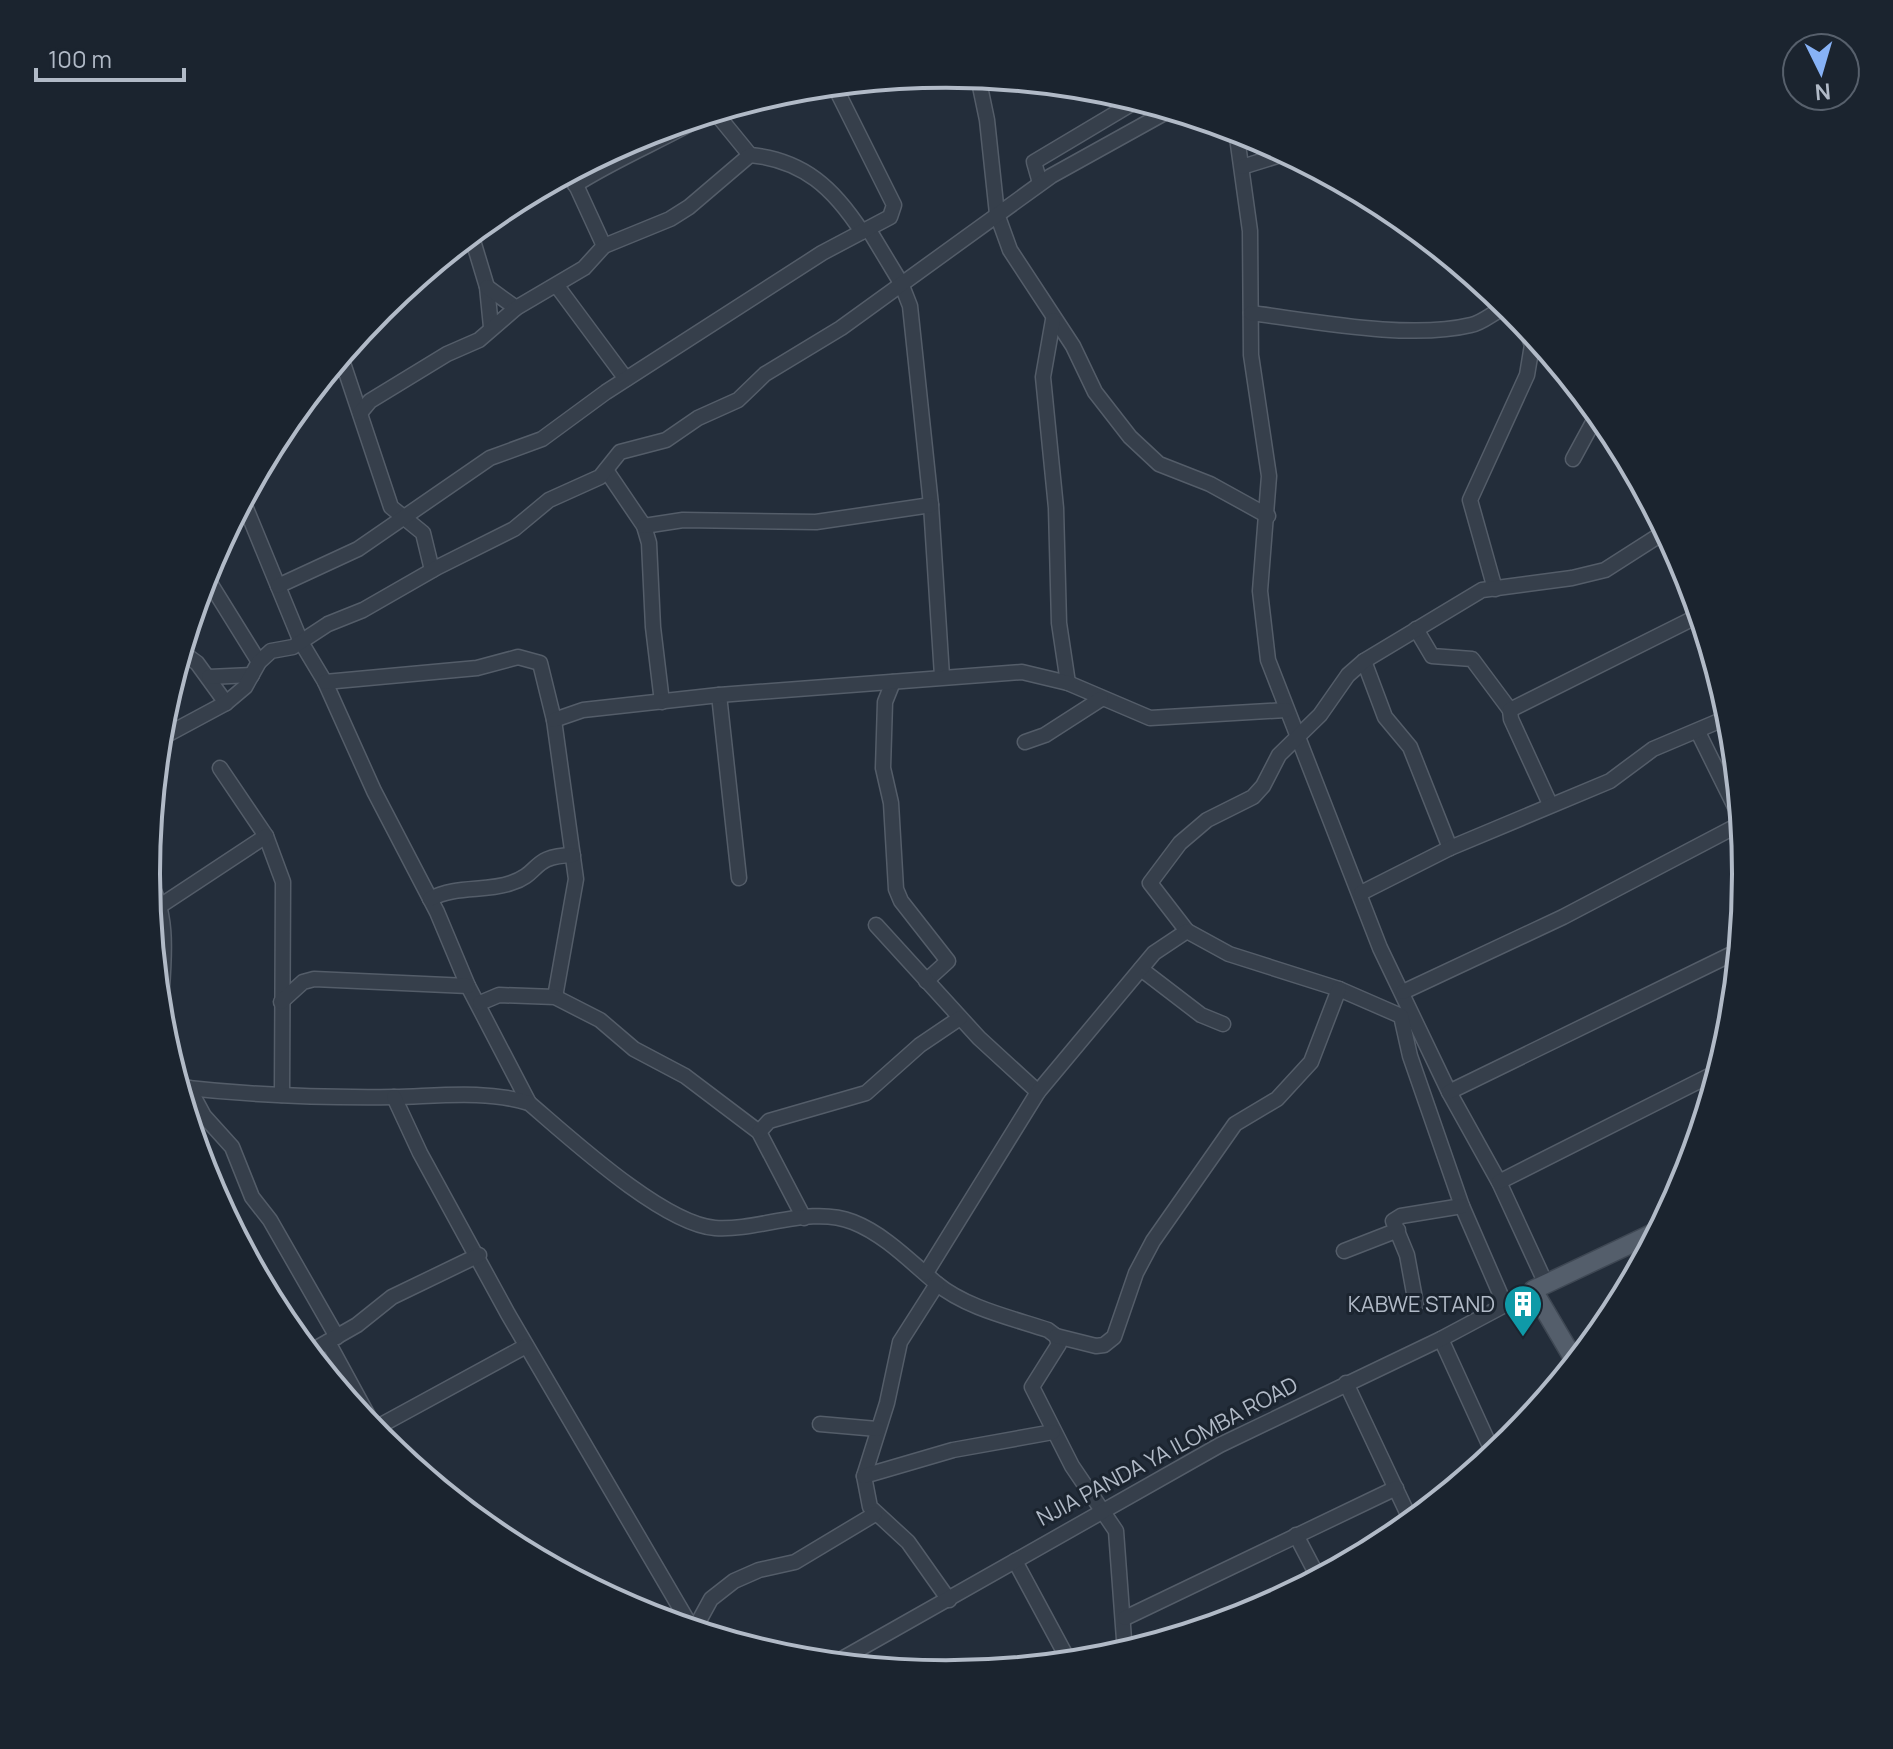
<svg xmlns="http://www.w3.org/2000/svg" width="1893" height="1749" viewBox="0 0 1893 1749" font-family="Manrope,sans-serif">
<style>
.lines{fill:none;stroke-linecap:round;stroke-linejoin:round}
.minor-casing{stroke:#545d69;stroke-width:17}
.major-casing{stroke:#3f4854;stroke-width:21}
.minor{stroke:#363f4b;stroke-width:14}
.major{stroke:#545e6b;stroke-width:18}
.labels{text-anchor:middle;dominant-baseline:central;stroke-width:6;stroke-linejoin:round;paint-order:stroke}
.poi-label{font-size:22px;fill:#b1bac7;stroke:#1b242f;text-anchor:end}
.street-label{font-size:22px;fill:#b1bac7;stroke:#1b242f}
.rim{fill:none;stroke:#b1bac7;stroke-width:4}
</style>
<rect width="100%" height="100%" fill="#232d3a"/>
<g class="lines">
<g class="minor-casing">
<g id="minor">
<polyline points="978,77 987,120 997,214 1010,250 1073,346 1095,392 1130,437 1159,464 1210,484 1268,516"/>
<polyline points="709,114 719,117 750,155"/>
<polyline points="1236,130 1250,231 1251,355 1269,476 1260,591 1268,660 1380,948 1449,1092 1499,1182 1546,1284"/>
<polyline points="1242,167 1287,153"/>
<polyline points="570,172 604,246"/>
<polyline points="1040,183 1034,162 1138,100"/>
<path d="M575,185C617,158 663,140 706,115"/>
<polyline points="869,230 901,283 910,306 931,505 942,676"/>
<polyline points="471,234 487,287 491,327"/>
<polyline points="557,286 626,379"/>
<polyline points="487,287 516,308"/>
<path d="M1251,313C1314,321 1409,340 1471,325C1485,322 1495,310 1509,306"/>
<polyline points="1053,320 1043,377 1056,508 1059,623 1068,683"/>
<polyline points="341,357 391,507 423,533 432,570"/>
<path d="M360,413L370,401L447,354L479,340L516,308L584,268L604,246L670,219L689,207L750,155C804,160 834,189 862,232"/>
<polyline points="1573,459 1598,413"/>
<polyline points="606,470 644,526 649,543 653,627 662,702"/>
<polyline points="243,501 301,642 325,682 374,791 437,912 468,986 529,1103"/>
<polyline points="644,526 683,520 816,522 931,505"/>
<polyline points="205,575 259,662"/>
<polyline points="278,586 358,549 490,458 542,439 606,392 822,253 890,217 894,205 834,85"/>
<polyline points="1495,589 1470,500 1527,375 1532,345 1522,320"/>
<polyline points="1416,629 1432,656 1472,659 1510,710"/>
<polyline points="182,652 197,663 226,703"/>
<polyline points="1364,661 1385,717 1410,747 1450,848"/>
<polyline points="209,677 252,675"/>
<polyline points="325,682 477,668 518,657 540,663 554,720 576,879 555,997"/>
<polyline points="893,682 885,702 883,768 891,803 896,889 901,901 948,961 926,981"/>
<polyline points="719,695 739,878"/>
<polyline points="554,720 583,710 719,695 1022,672 1068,683 1150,718 1286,710"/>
<polyline points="1698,732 1742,821"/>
<polyline points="159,739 226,703 245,687 259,662 271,651 293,647 328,624 363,610 438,567 514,529 549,500 600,477 620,452 666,440 698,418 738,400 765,374 841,328 1051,176 1170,110"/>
<polyline points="1025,742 1045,735 1101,699"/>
<polyline points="220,768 266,836 283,882 282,1095"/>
<polyline points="1550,804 1511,719 1510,710 1700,615"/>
<path d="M146,876C173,916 162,972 160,1018"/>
<polyline points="1361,893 1450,848 1610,781 1653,749 1731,716"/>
<path d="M430,899C456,885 485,892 511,883C542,873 530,856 573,855"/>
<polyline points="160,906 266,836"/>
<polyline points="876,925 979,1038 1038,1092"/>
<polyline points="1187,931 1150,883 1180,843 1207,820 1253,797 1263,786 1279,755 1320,715 1348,675 1364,661 1482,590 1572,578 1605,570 1666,531"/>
<polyline points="1141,969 1201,1015 1223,1024"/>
<polyline points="1403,992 1563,917 1742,823"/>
<polyline points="281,1002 303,982 314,979 468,986"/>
<polyline points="480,1003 499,995 555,997 600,1020 634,1049 685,1076 759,1132 804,1218"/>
<path d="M178,1087C250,1095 323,1098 394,1097C439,1096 486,1090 529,1103C570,1138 663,1224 715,1228C760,1231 810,1205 853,1222C884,1234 911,1262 936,1283C966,1308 1012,1318 1048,1330L1056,1336L1059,1344L1032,1387L1072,1466L1116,1531L1125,1653"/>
<polyline points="189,1088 204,1116 232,1147 252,1197 270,1220 337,1337"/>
<polyline points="1449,1092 1740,950"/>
<polyline points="394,1097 420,1153 508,1314 693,1630"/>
<polyline points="759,1132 769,1121 866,1093 920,1045 960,1018"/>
<polyline points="1499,1182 1719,1071"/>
<polyline points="1344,1251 1398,1230"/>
<polyline points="926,1273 1038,1092 1154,953 1187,931 1229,954 1339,989 1401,1016 1410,1056 1462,1206 1505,1305"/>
<polyline points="937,1284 900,1342 887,1403 864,1476 870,1507 908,1542 949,1600"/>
<polyline points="1416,1304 1407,1255 1393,1221 1401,1216 1462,1206"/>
<polyline points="1056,1336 1096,1346 1104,1345 1114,1337 1136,1273 1153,1241 1235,1124 1277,1099 1311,1062 1339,989"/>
<polyline points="1441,1339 1494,1455"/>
<polyline points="328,1342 383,1443"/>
<polyline points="308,1353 357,1325 392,1297 479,1255"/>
<polyline points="1346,1383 1412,1523"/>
<polyline points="820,1424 877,1429"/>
<polyline points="372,1430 526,1346"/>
<polyline points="864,1476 953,1450 1053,1432"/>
<polyline points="1296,1535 1319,1579"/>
<polyline points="1015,1561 1070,1663"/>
<polyline points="1125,1618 1396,1488"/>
<polyline points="694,1630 711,1599 734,1581 759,1570 795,1562 875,1514"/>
<polyline points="833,1664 1220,1445 1441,1339 1533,1290"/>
</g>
</g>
<g class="major-casing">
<polyline id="major" points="1576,1363 1533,1290 1660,1230"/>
</g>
<use href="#minor" class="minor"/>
<use href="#major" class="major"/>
</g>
<defs>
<g id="building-pin" transform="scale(2)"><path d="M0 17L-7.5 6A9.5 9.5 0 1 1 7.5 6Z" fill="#0f9aa8" stroke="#1b242f"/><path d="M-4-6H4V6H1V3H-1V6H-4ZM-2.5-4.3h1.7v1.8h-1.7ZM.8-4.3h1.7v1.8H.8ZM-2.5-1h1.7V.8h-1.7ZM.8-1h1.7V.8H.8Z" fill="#fff"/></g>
</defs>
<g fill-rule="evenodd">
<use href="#building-pin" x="1523" y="1304"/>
</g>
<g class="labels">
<g class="poi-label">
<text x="1495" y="1304">KABWE STAND</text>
</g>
<g class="street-label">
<text transform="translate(1167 1451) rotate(-28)">NJIA PANDA YA ILOMBA ROAD</text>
</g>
</g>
<path d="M0 0H1893V1749H0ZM160 874a786 786 0 1 1 1572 0a786 786 0 1 1-1572 0Z" fill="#1b242f" fill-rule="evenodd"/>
<path class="rim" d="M160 874a786 786 0 1 1 1572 0a786 786 0 1 1-1572 0Z"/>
<g transform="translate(1821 72) rotate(175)"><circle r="38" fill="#1b242f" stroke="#57606c" stroke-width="2"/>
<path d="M0-6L14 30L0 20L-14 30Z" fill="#87b2f6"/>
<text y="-12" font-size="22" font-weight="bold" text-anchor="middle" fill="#b1bac7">N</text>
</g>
<path d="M36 68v12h148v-12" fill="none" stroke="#b1bac7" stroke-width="4"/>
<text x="48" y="68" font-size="24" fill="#b1bac7" stroke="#1b242f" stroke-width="6" paint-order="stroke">100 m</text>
</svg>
